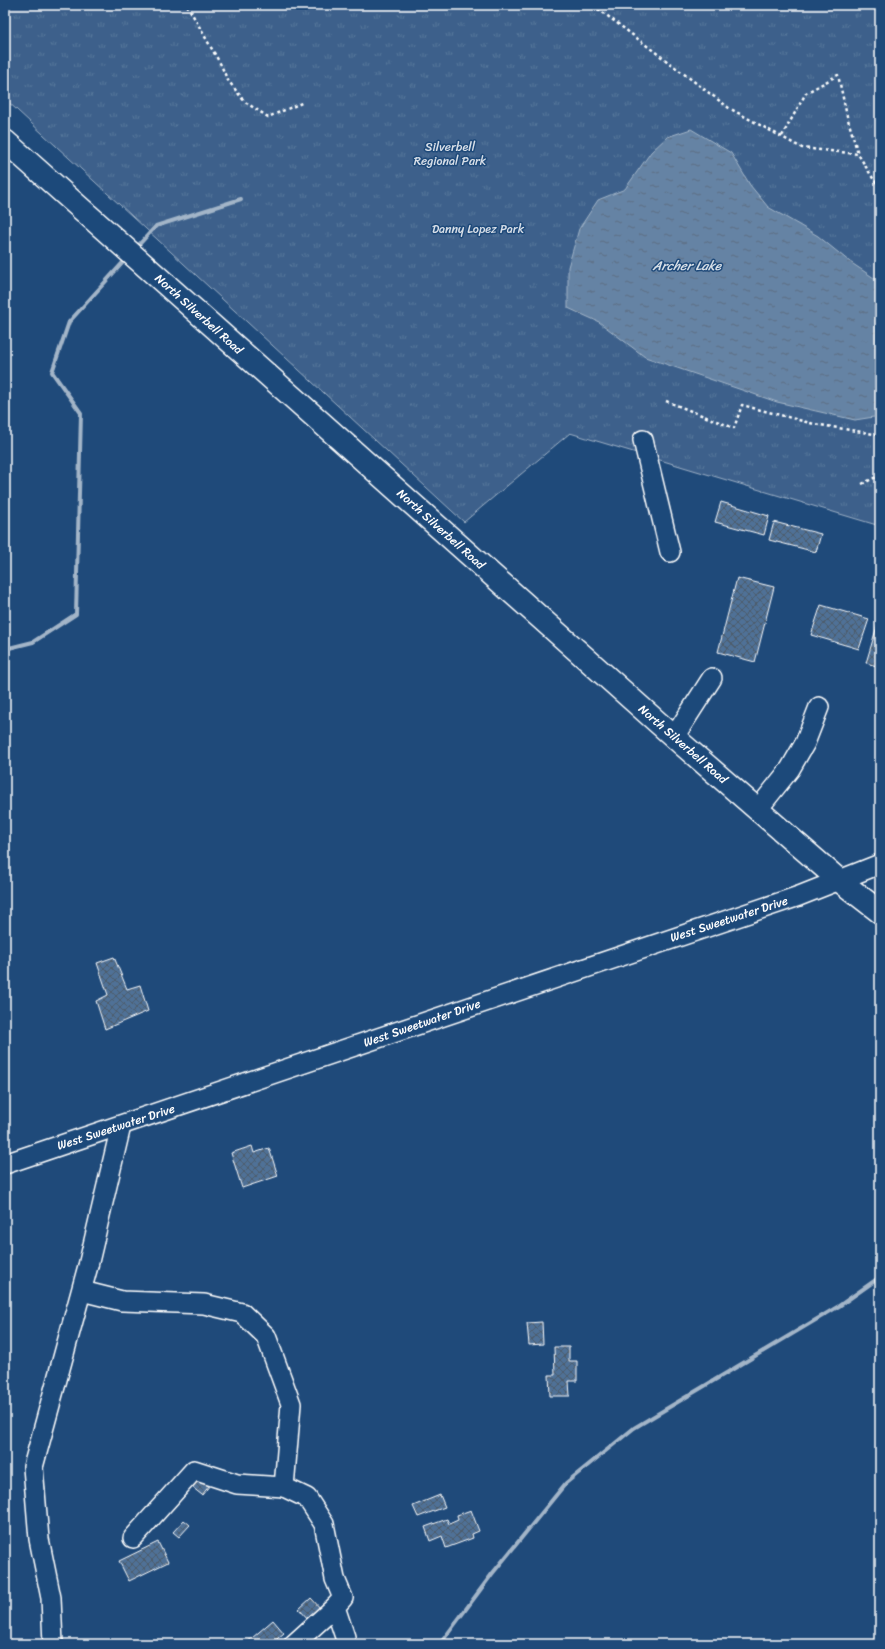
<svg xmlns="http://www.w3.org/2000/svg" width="885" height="1649" viewBox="0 0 885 1649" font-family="Sriracha,sans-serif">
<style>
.park{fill:url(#park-tufts);stroke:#9eb0c5}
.water{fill:url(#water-ripples);stroke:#a3b5c8}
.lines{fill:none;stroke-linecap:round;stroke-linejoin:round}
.stream{stroke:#a3b5c8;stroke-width:4}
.building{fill:url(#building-cross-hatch);stroke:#fff}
.minor-casing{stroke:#fff;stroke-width:22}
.major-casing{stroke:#fff;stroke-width:25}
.path{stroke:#fff;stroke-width:2.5;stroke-dasharray:3 3;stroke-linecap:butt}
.minor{stroke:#1f4a7a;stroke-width:19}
.major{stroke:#1f4a7a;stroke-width:22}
.labels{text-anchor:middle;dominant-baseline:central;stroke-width:3;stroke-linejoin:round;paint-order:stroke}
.park-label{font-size:12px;fill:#d8dfe8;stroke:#1f4a7a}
.street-label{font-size:12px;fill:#fff;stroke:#1f4a7a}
.water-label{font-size:13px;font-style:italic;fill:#d8e0e8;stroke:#1f4a7a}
</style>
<defs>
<pattern id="park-tufts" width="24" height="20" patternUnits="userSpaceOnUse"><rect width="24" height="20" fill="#3c618b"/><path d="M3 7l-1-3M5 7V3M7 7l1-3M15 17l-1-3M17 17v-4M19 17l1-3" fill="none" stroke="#59799c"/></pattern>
<pattern id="water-ripples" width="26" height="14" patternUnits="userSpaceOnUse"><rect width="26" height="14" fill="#6583a4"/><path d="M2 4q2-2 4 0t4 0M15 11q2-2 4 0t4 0" fill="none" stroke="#5b6d81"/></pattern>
<pattern id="building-cross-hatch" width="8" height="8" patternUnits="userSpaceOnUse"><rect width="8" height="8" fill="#507197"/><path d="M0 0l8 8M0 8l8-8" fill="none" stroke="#4e5b6a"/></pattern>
</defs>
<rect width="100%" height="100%" fill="#1f4a7a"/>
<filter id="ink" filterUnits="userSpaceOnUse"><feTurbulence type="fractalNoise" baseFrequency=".025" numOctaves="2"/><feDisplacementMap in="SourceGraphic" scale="8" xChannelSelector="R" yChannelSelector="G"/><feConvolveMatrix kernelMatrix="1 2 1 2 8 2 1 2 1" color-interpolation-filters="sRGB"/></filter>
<g filter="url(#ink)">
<polygon class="park" points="5,5 880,5 880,526 570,433 464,522 5,99"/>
<polygon class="water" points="691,129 731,153 750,185 768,207 818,236 850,262 880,282 880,416 855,420 777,402 645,357 599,322 568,308 568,267 579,229 598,200 625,189 651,152 667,137"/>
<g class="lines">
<g class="stream">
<polyline points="135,249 156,226 241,199"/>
<polyline points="5,649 33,642 76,614 81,413 52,372 69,322 127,258"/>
<polyline points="440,1644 492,1574 566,1483 634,1428 839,1306 880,1277"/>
</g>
</g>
<g class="building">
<polygon points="721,502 769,516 764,535 715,522"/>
<polygon points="774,522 821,534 816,552 769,540"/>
<polygon points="737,578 774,587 755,662 718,652"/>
<polygon points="821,605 869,619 859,649 811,635"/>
<polygon points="880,616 880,667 866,663"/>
<polygon points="114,957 127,989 140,985 148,1011 105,1029 96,1001 108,995 97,963"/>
<polygon points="252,1146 254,1153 269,1148 278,1176 242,1188 231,1153"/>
<polygon points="542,1322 543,1344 529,1345 527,1323"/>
<polygon points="554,1347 569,1347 569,1361 577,1361 577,1381 569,1381 570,1396 550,1396 549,1375 555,1375"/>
<polygon points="200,1477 210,1485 202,1495 192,1487"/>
<polygon points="440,1495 445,1507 418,1517 413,1506"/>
<polygon points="471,1510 479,1531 472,1534 473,1538 446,1548 442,1536 430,1541 425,1527 447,1519 449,1524 458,1520 457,1515"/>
<polygon points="184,1520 190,1525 179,1537 173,1532"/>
<polygon points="158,1542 168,1562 129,1581 119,1561"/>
<polygon points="311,1598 321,1609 309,1620 299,1609"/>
<polygon points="273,1620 284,1633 271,1644 245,1644"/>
</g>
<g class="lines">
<g class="minor-casing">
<g id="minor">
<polyline points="643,440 670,552"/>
<polyline points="674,737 712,678"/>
<polyline points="758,809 790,769 805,743 819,707"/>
<polyline points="5,1164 799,896 880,864"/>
<polyline points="82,1291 122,1301 204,1304 242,1313 266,1336 291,1404 284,1487 307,1498 324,1524 335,1579 343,1598 335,1607 345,1637 345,1644"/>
<polyline points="133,1538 194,1470 237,1484 284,1487"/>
<polyline points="53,1644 51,1598 39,1539 33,1467 88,1266 121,1126"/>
<polyline points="294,1644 335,1607"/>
</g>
</g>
<g class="major-casing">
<polyline id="major" points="5,141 682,744 840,881 880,912"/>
</g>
<g class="path">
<polyline points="187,5 221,65 227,79 245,102 268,117 304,102"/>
<polyline points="593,5 729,108 802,148 858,154 874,180 880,186"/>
<polyline points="782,136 806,93 838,75 847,116 858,154"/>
<polyline points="666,401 734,428 742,405 814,424 880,435"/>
<polyline points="862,484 880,475"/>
</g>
<use href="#minor" class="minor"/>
<use href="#major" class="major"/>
</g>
</g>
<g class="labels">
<g class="park-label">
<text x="450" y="147">Silverbell<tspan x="450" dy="14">Regional Park</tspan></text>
<text x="478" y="229">Danny Lopez Park</text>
</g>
<g class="street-label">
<text transform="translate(199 314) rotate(42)">North Silverbell Road</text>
<text transform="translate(441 529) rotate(42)">North Silverbell Road</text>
<text transform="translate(683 744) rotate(41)">North Silverbell Road</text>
<text transform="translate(729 919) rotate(-18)">West Sweetwater Drive</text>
<text transform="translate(422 1023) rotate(-19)">West Sweetwater Drive</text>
<text transform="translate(116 1127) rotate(-18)">West Sweetwater Drive</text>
</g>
<g class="water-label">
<text x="687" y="265">Archer Lake</text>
</g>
</g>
<rect width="885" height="1649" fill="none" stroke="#1f4a7a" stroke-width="20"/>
<rect x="10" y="10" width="865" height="1629" fill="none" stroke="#fff" stroke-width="1.5" filter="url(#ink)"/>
</svg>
